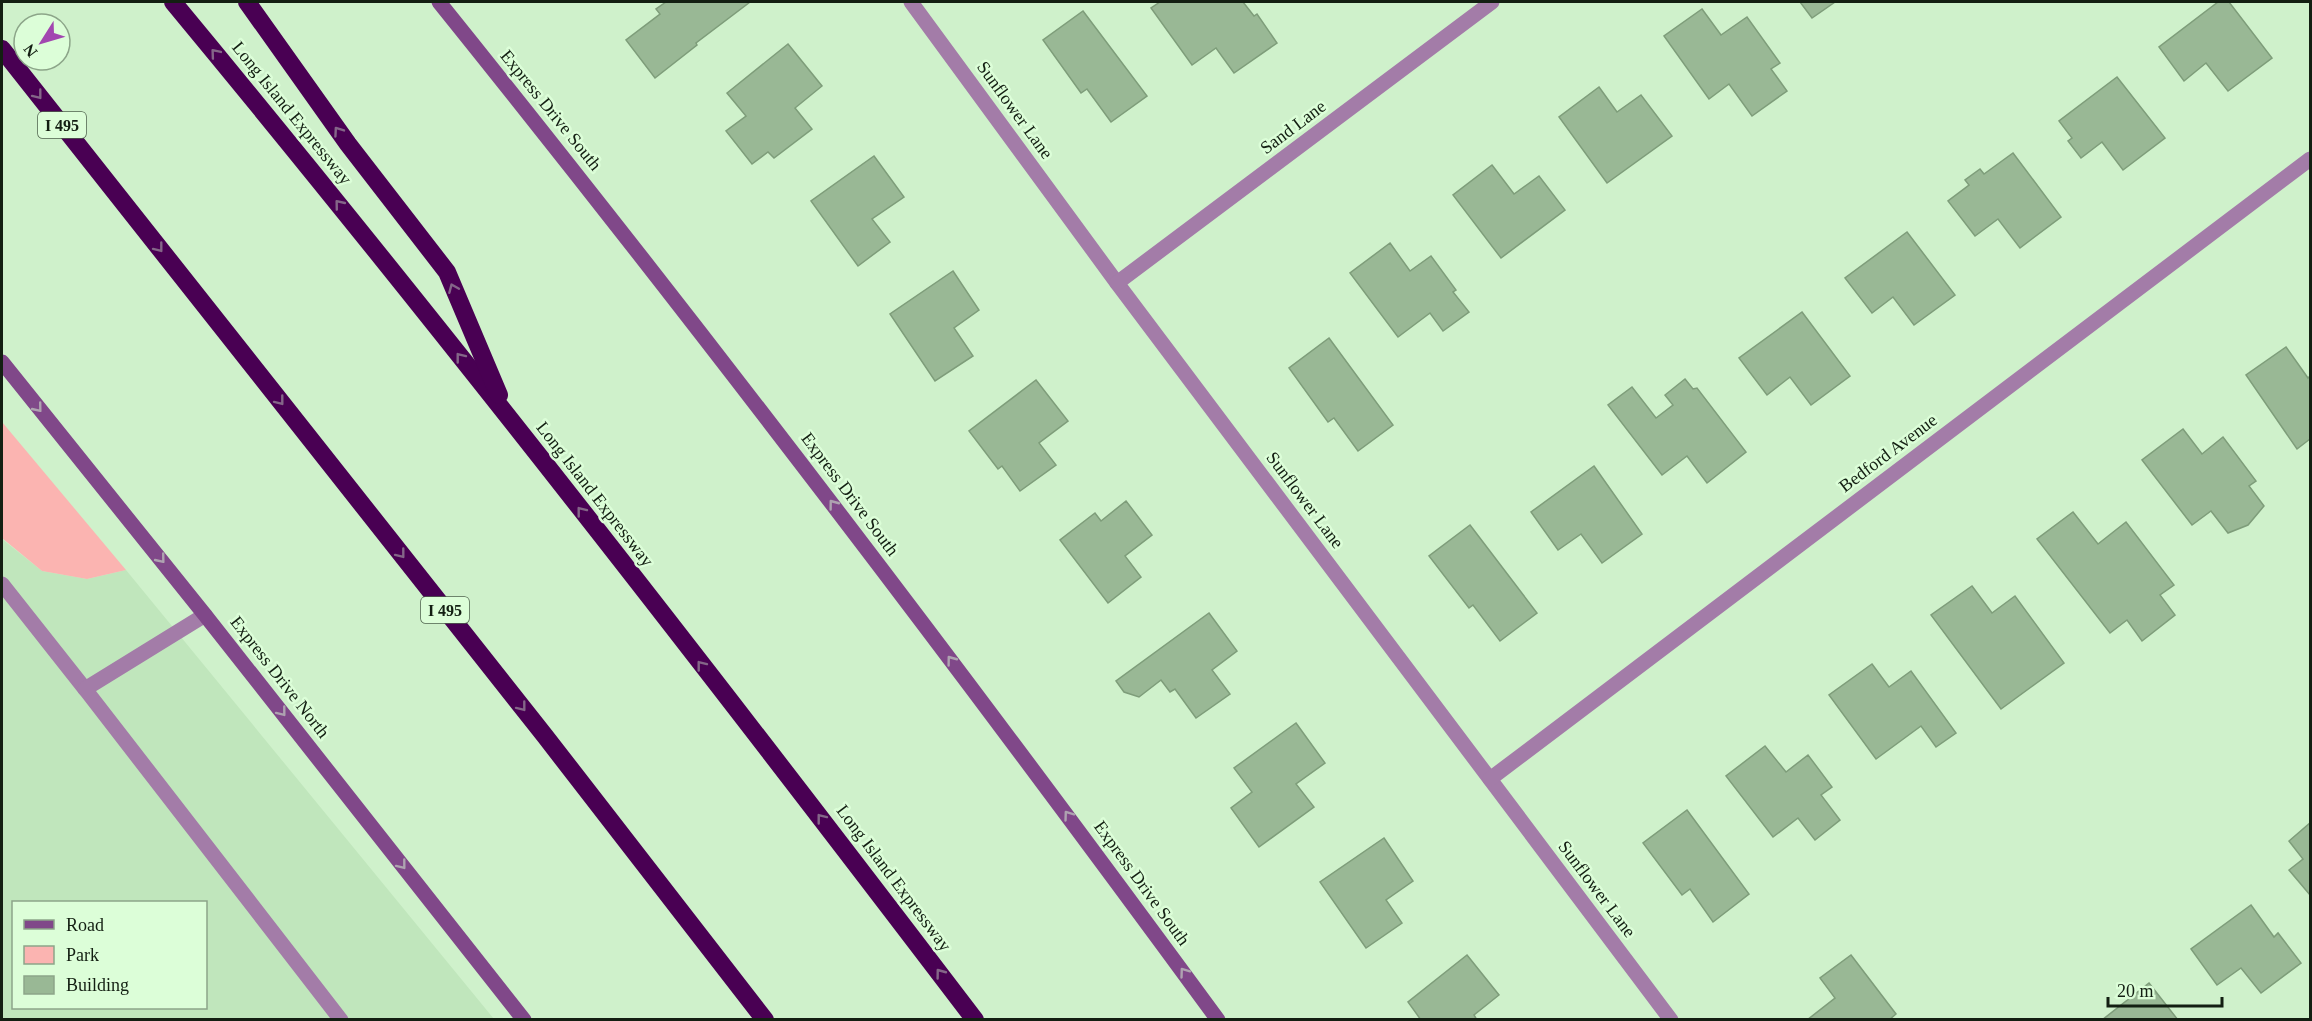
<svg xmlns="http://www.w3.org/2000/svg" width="2312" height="1021" viewBox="0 0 2312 1021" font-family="Georgia,serif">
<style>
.built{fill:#c0e6bc;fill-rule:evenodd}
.green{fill:#fbb4b1}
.building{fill:#99b895;stroke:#7e9d7a;stroke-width:1.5}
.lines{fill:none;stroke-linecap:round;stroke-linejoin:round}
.service{stroke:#a37ca8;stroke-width:15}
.minor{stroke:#a37ca8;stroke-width:15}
.secondary{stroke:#804889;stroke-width:15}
.motorway{stroke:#490053;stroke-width:18}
.oneway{stroke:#846688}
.oneway2{stroke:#aea3b0}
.labels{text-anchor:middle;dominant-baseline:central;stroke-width:5;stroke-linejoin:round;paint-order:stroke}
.shield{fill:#dcfed8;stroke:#4f624d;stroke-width:1.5}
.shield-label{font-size:16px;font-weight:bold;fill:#131f12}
.street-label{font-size:18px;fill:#131f12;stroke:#dcfed8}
</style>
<rect width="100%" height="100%" fill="#cff1cb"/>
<path class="built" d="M2,539L42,571L87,579L126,570L494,1019H2ZM14,902H206V1008H14Z"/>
<polygon class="green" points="2,422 126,570 87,579 42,571 2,538"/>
<g class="building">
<polygon points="666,2 750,2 696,43 697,45 655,78 626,40 660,14 656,9"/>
<polygon points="1160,2 1243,2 1254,16 1257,14 1277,43 1234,73 1216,48 1192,65 1151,8"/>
<polygon points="1800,2 1835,2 1812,18"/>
<polygon points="2218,2 2229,2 2272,58 2228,91 2206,63 2184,81 2159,47"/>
<polygon points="1702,9 1721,35 1747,17 1780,63 1771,69 1787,91 1752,116 1729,84 1709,99 1664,36"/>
<polygon points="1083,11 1147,96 1111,122 1087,89 1081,93 1043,40"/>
<polygon points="788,44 822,86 795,108 812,129 774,158 768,152 752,164 726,131 746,116 727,93"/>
<polygon points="2117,77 2165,138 2123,170 2102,142 2081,158 2068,141 2072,138 2059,121"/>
<polygon points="1599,87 1617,112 1641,95 1672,136 1607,183 1559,117"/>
<polygon points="2013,153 2061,217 2020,248 1998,219 1975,236 1948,201 1969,185 1965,180 1980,169 1984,174"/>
<polygon points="874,156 904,197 872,219 890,242 858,266 811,201"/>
<polygon points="1492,165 1514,194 1539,176 1565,210 1501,258 1453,195"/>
<polygon points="1907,232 1955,295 1914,325 1893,297 1872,313 1845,278"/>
<polygon points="1390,243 1410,271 1431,256 1456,290 1453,292 1469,312 1443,331 1430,313 1398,337 1350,273"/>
<polygon points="953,271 979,310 954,328 973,356 935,381 890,314"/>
<polygon points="1802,312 1850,376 1811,405 1790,377 1767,395 1739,358"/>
<polygon points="1329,338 1393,425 1358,451 1334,418 1328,422 1289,368"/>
<polygon points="2286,347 2308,378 2310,376 2310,439 2297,449 2246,375"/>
<polygon points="1685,379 1693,389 1697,388 1746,452 1707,483 1687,456 1662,475 1608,405 1632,387 1656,418 1673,405 1665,395"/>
<polygon points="1036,380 1068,421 1039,443 1056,465 1020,491 1002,466 998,469 969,431"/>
<polygon points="2183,429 2202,454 2223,437 2256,481 2249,486 2264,506 2248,525 2228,533 2211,511 2192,525 2142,460"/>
<polygon points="1594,466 1642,534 1602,563 1581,534 1558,550 1531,512"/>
<polygon points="1126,501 1152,535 1125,556 1141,577 1108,603 1060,540 1095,513 1101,521"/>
<polygon points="2073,512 2098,544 2126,522 2174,585 2160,595 2175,615 2142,641 2127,620 2110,633 2037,539"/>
<polygon points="1470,525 1537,613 1500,641 1473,605 1469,608 1429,556"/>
<polygon points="1972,586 1992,613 2015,596 2064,663 2001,709 1931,615"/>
<polygon points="1209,613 1237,651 1212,670 1230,694 1196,718 1175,689 1170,692 1161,680 1139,697 1124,692 1116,681"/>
<polygon points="1872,664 1889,687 1911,671 1956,733 1936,747 1921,726 1876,759 1829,695"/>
<polygon points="1296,723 1325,763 1296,784 1314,807 1259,847 1231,808 1252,792 1234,768"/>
<polygon points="1765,746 1786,772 1808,755 1832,787 1821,795 1840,820 1815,840 1798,818 1773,837 1726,776"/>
<polygon points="1687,810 1749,894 1713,922 1690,889 1682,895 1643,843"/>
<polygon points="2310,823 2310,895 2289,870 2303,859 2289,841"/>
<polygon points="1384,838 1413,881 1386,900 1402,923 1366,948 1320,882"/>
<polygon points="2251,905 2274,937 2278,933 2301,963 2261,993 2241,968 2217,985 2191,949"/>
<polygon points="1467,955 1499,995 1474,1015 1477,1020 1421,1020 1408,1002"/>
<polygon points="1851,955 1896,1014 1889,1020 1807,1020 1835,998 1820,978"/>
<polygon points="2149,983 2178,1020 2102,1020"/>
</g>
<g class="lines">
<g class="service">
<polyline points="2,584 85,689"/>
<polyline points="205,615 85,689 341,1020"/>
</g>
<g class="minor">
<polyline points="911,2 1117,283 1671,1020"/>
<polyline points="1117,283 1492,2"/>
<polyline points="1490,779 2310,159"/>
</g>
<g class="secondary">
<path d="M439,2C707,335 965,675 1218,1020"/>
<polyline points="2,362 205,615 524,1020"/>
</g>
<g class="motorway">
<path d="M173,2C448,334 713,676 975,1020"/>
<polyline points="247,2 348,144 447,272 499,395"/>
<polyline points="2,49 545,736 765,1020"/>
</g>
</g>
<defs><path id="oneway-chevron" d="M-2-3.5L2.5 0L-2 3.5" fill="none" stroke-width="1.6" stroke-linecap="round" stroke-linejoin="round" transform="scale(1.5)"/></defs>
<g class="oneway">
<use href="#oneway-chevron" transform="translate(215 53) rotate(-130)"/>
<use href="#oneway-chevron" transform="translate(38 95) rotate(52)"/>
<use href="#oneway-chevron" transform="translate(338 131) rotate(-125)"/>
<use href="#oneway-chevron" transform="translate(339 204) rotate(-129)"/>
<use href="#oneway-chevron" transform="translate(159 248) rotate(52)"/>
<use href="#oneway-chevron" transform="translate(453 288) rotate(-113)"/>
<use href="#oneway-chevron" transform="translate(460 357) rotate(-128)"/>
<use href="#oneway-chevron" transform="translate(280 401) rotate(52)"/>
<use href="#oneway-chevron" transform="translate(581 511) rotate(-128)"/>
<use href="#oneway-chevron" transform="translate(401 554) rotate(52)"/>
<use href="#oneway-chevron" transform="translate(701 665) rotate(-128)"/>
<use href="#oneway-chevron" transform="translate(522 707) rotate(52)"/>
<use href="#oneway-chevron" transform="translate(821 818) rotate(-128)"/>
<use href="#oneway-chevron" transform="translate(940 973) rotate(-127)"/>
</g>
<g class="oneway2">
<use href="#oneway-chevron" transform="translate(38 408) rotate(51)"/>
<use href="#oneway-chevron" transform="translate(833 504) rotate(-127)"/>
<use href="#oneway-chevron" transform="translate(161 559) rotate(51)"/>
<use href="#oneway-chevron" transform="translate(951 660) rotate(-127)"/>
<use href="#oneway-chevron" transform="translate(282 712) rotate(52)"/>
<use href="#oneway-chevron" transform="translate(1068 815) rotate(-126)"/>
<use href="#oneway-chevron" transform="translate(402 865) rotate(52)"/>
<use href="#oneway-chevron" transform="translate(1184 972) rotate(-126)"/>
</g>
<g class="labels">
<g class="shield">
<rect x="38" y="112" width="48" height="26" rx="4.5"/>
<rect x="421" y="597" width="48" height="26" rx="4.5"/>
</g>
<g class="shield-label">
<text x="62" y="125">I 495</text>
<text x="445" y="610">I 495</text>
</g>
<g class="street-label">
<text transform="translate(551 110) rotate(51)">Express Drive South</text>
<text transform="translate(1015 110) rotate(54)">Sunflower Lane</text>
<text transform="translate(292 113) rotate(51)">Long Island Expressway</text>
<text transform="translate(1293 127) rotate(-37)">Sand Lane</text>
<text transform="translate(1888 453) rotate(-37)">Bedford Avenue</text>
<text transform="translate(595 494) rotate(52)">Long Island Expressway</text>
<text transform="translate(850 494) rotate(53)">Express Drive South</text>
<text transform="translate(1305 500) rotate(53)">Sunflower Lane</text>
<text transform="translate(280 677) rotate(52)">Express Drive North</text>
<text transform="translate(894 878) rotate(53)">Long Island Expressway</text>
<text transform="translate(1142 883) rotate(54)">Express Drive South</text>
<text transform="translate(1597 889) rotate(53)">Sunflower Lane</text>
</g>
</g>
<rect width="2312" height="1021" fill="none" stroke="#131f12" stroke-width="6"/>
<rect x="12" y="901" width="195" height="108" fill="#dcfed8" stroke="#8ca589" stroke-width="1.5"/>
<rect x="24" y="920" width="30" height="9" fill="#804889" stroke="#8ca589" stroke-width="1.5"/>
<text x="66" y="931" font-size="18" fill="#131f12">Road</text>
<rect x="24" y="946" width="30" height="18" fill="#fbb4b1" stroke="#8ca589" stroke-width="1.5"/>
<text x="66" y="961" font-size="18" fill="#131f12">Park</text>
<rect x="24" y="976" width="30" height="18" fill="#99b895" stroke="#8ca589" stroke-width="1.5"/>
<text x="66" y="991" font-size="18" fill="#131f12">Building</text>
<g transform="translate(42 42) rotate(233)"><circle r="28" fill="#dcfed8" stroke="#8ca589" stroke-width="1.5"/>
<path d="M0-4.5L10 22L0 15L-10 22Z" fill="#a246b0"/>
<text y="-9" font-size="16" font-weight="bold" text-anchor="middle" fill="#131f12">N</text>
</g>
<path d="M2108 997v9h114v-9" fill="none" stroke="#131f12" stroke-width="3"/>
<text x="2117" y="997" font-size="18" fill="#131f12" stroke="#dcfed8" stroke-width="4.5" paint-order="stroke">20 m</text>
</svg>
